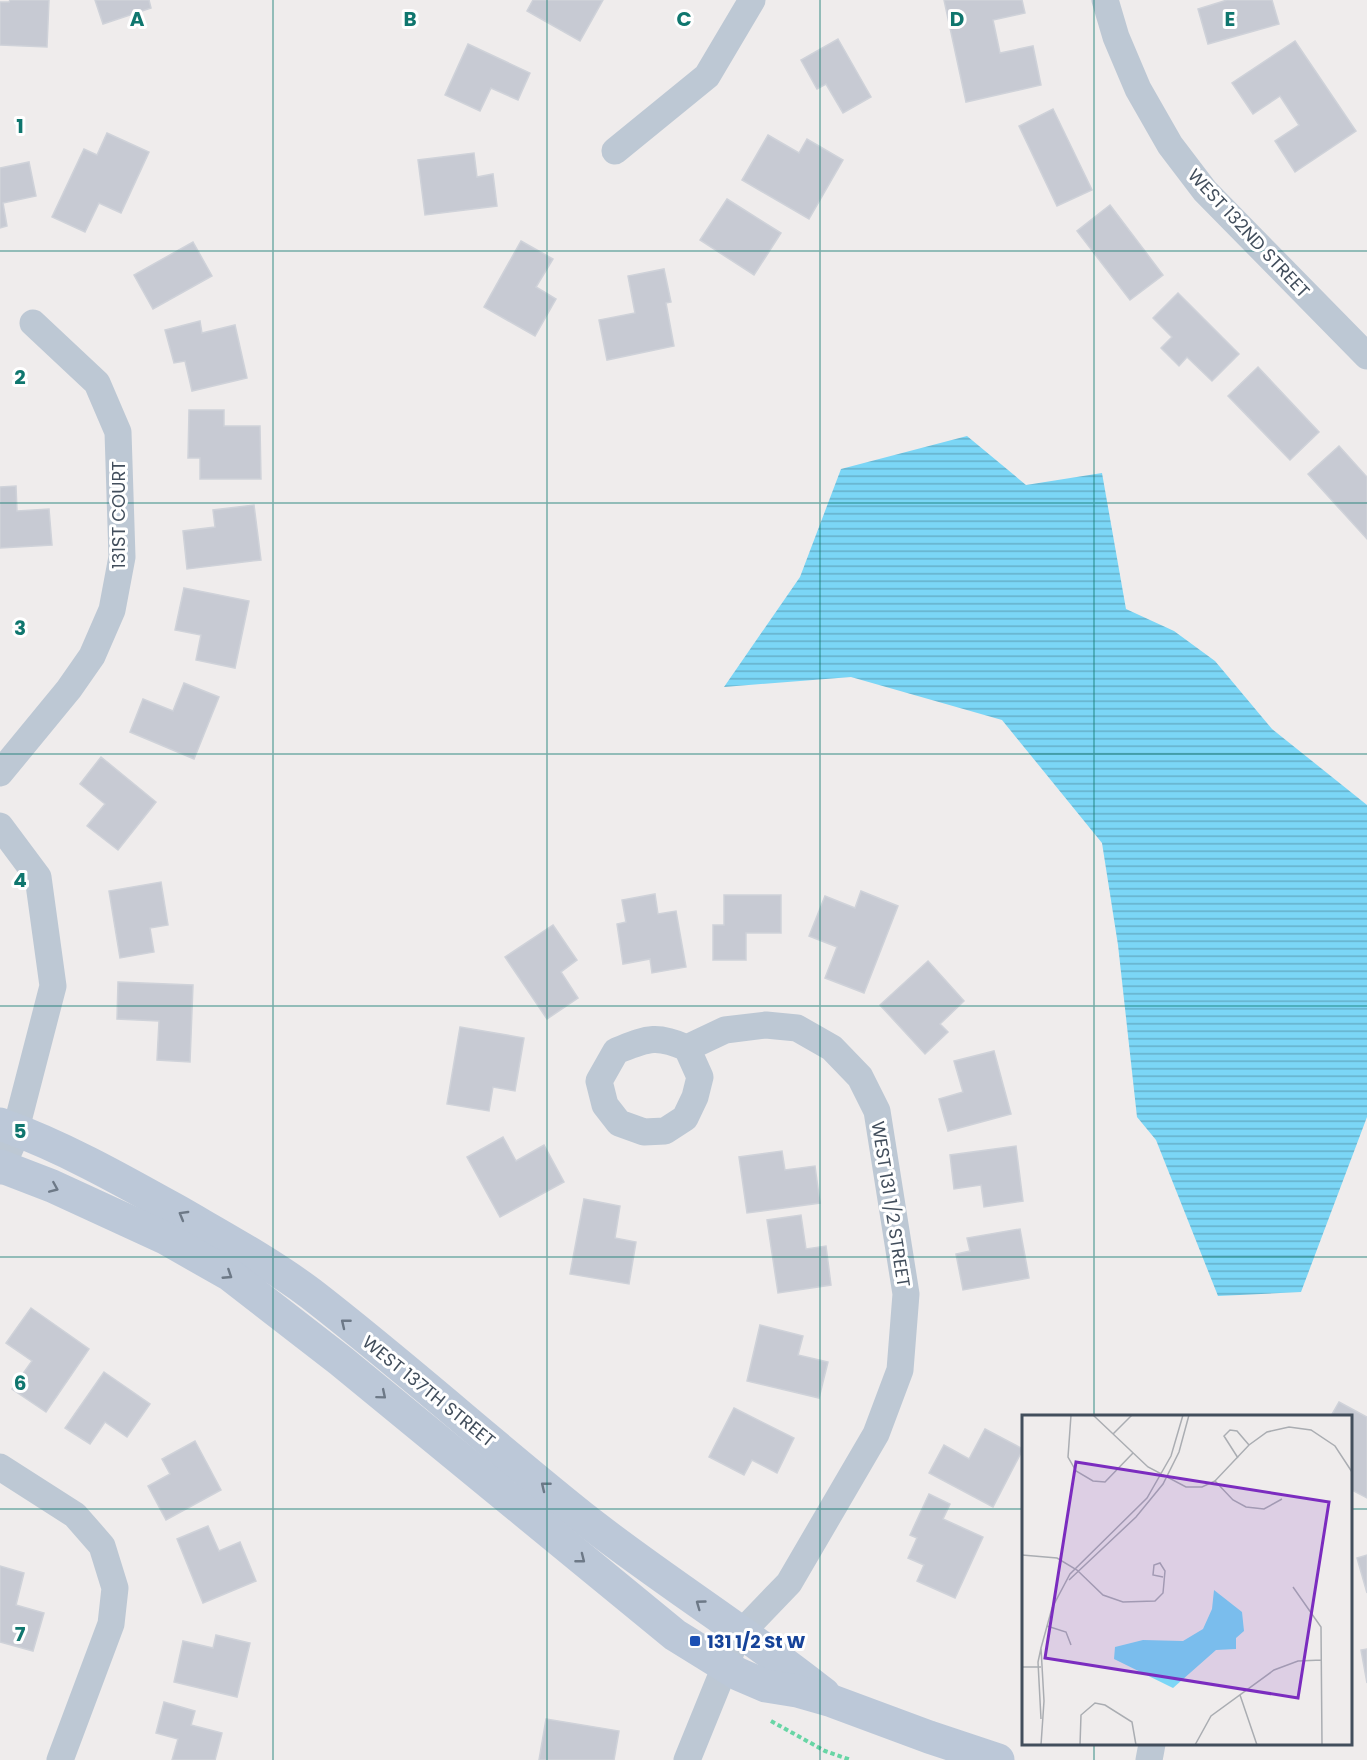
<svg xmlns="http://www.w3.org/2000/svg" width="1367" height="1760" viewBox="0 0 1367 1760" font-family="Poppins,sans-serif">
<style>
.water{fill:url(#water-rules)}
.building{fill:#c7cad3;stroke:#cfd2d9;stroke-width:1.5}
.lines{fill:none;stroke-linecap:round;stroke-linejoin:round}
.path{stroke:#68d5a5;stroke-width:4;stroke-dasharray:4.5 3;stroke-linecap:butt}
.street{stroke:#bdc8d4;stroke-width:27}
.secondary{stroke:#bcc8d8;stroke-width:33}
.oneway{stroke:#6d7987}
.grid{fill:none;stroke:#0f766e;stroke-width:1.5;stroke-opacity:0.55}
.transit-dot{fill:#1a4fb4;stroke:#fff;stroke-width:2}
.labels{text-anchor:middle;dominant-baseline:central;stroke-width:6;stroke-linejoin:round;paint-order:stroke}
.street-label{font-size:18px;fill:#424e5c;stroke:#fff}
.transit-label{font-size:18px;font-weight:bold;fill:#164399;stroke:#fff;text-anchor:start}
.inset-road{fill:none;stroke:#aaadb2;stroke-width:1.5}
.view{fill:#7b2cbf;fill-opacity:0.15;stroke:#7b2cbf;stroke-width:3}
.inset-edge{fill:none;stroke:#424e5c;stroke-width:3}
.grid-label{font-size:20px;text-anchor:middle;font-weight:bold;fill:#0f766e;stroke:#fff;stroke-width:6;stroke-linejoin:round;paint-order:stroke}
</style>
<defs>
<pattern id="water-rules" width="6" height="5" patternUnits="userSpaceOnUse" patternTransform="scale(1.5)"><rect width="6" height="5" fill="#7bd6f6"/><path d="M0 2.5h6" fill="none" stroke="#66b0ca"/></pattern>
</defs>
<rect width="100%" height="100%" fill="#efecec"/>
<polygon class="water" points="967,436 1026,485 1102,473 1126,609 1174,631 1215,661 1272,729 1367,805 1367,1117 1301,1292 1218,1296 1156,1140 1137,1117 1118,945 1102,843 1002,720 851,677 724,687 800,577 841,469"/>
<g class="building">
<polygon points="10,0 49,0 47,47 0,45 0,2 9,2"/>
<polygon points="95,0 149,0 151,8 103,24"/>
<polygon points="533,0 603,0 580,41 527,11"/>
<polygon points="944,0 1022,0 1025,13 993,20 1000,53 1033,46 1041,85 966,102"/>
<polygon points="1227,0 1272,0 1279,24 1208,44 1198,9"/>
<polygon points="838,39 871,97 843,113 826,84 817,89 801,60"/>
<polygon points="1295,41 1356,131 1295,172 1275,141 1299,125 1280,96 1253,114 1232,83"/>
<polygon points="468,44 530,73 518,100 491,88 480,111 445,95"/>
<polygon points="1053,109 1092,190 1057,206 1019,126"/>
<polygon points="107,133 149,152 121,213 99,203 85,232 52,217 84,149 97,155"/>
<polygon points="768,135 799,153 807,139 843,160 809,219 742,180"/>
<polygon points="474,153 477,177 493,174 497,206 425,215 418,160"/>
<polygon points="29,162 36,196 3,203 7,226 0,228 0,168"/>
<polygon points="727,199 781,233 754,275 700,240"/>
<polygon points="1110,205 1163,275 1130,300 1077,231"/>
<polygon points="521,241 553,259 536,287 556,299 535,336 484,307"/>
<polygon points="193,242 212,276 153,309 134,275"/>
<polygon points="664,269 671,302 666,303 674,346 607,360 599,320 635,313 628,276"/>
<polygon points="1178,293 1239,354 1212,381 1187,357 1179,366 1161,348 1172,337 1153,318"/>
<polygon points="200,321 202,333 235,325 247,378 192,391 185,361 174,363 165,330"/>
<polygon points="1258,367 1319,432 1290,460 1228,396"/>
<polygon points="189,410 224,410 224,426 260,426 261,479 200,479 200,458 188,458"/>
<polygon points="1339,446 1367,477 1367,539 1308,474"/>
<polygon points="16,486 17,511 49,509 52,545 0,548 0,487"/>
<polygon points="254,505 261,560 187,569 183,531 215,527 213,510"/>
<polygon points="184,588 249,601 235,668 196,660 201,635 175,630"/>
<polygon points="184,683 219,697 194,759 130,732 143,699 173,711"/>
<polygon points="101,757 156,802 118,850 87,826 105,804 80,784"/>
<polygon points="161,882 168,925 150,928 154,952 120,958 109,891"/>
<polygon points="861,891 898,906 864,993 825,978 837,947 809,936 825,896 855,908"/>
<polygon points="655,894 658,914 676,911 686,967 652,973 650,959 623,964 617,924 626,922 622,900"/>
<polygon points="724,895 781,895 781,933 746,933 746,960 713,960 713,925 724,925"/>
<polygon points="553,925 577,960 561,972 578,998 547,1019 505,957"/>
<polygon points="928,961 964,1001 940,1024 948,1032 925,1054 880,1005"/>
<polygon points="118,982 193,985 190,1062 157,1060 159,1021 117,1019"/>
<polygon points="460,1027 524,1038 515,1091 493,1087 489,1111 447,1104"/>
<polygon points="994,1051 1011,1114 948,1131 939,1099 963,1092 954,1061"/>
<polygon points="503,1137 516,1161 544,1145 564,1182 500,1217 467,1157"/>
<polygon points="1016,1146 1023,1201 984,1207 981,1185 954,1189 950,1155"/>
<polygon points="782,1151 785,1170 815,1166 820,1203 747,1213 739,1157"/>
<polygon points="584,1199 620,1206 615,1238 636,1242 629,1284 570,1274"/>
<polygon points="801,1215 806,1249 826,1246 831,1285 778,1293 767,1220"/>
<polygon points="1020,1229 1029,1278 963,1290 956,1254 970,1251 967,1238"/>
<polygon points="31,1308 89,1349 46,1412 12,1389 32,1361 6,1343"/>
<polygon points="760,1325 803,1336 798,1355 828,1362 819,1398 747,1381"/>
<polygon points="104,1372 150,1404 127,1437 105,1422 90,1444 65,1428"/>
<polygon points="1339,1402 1367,1417 1367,1498 1350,1489 1350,1416 1331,1416"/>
<polygon points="734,1408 794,1438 777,1473 752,1460 744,1475 709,1457"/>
<polygon points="985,1429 1023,1449 993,1507 929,1473 944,1445 969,1459"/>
<polygon points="195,1441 221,1490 166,1520 148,1486 170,1474 162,1459"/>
<polygon points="929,1494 950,1504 943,1519 983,1537 955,1598 917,1581 924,1565 908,1558 917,1538 910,1535"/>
<polygon points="208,1526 219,1551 240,1542 256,1581 203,1603 177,1539"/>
<polygon points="1367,1555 1367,1593 1357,1558"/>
<polygon points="0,1566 24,1573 16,1605 44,1613 33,1651 0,1642"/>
<polygon points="216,1635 250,1643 237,1697 174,1682 183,1641 213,1648"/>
<polygon points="1367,1649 1367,1683 1361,1650"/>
<polygon points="164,1702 195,1711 191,1725 222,1733 215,1760 172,1760 178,1739 156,1733"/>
<polygon points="546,1719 619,1731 614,1760 539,1760"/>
</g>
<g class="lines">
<polyline class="path" points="771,1721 825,1751 851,1760"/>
<g class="street">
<polyline points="1105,0 1116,37 1138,89 1170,145 1205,191 1367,356"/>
<polyline points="615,151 707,76 752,0"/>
<polyline points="0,773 69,689 92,656 112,610 122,557 118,432 97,383 33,323"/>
<polyline points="0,826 38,877 53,986 12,1144 0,1171"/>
<path d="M687,1048L700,1077L695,1097L685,1118L665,1131L644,1132L619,1123L605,1105L599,1081L616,1051C647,1039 655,1034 687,1048L725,1030L766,1025L797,1028L832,1048L860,1077L877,1111L906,1294L900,1370L876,1434L789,1583L737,1637L687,1760"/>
<polyline points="0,1467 75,1515 102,1546 115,1588 111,1624 60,1760"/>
<polyline points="1149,1760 1152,1744"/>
</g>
<g class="secondary">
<path d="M0,1124C64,1147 122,1180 181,1213C224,1238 270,1263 310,1293C406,1367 496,1449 591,1524C667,1583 749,1634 824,1694"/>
<polyline points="0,1166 52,1186 165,1238 230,1275 341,1361 675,1635 738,1674 766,1686 797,1691 832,1701 929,1737 998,1760"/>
</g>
</g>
<defs><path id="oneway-chevron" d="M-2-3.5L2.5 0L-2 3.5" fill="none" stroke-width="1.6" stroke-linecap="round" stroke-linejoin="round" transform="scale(1.5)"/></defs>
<g class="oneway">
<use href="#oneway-chevron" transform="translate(54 1188) rotate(23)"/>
<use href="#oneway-chevron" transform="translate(183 1215) rotate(-150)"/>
<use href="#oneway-chevron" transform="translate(228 1275) rotate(33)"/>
<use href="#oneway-chevron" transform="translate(345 1323) rotate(-141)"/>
<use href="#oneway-chevron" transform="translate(382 1395) rotate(40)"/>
<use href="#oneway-chevron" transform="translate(545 1486) rotate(-141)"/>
<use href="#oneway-chevron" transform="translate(581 1559) rotate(38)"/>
<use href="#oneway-chevron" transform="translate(700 1604) rotate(-144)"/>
</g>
<path class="grid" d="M273,0V1760M547,0V1760M820,0V1760M1094,0V1416M0,251H1367M0,503H1367M0,754H1367M0,1006H1367M0,1257H1367M0,1509H1024M1350,1509H1367M1094,1744V1760"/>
<rect class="transit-dot" x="689" y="1635" width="12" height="12" rx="3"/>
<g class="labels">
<g class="street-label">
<text transform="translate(1249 233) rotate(47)">WEST 132ND STREET</text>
<text transform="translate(118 515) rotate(-90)">131ST COURT</text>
<text transform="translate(891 1204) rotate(81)">WEST 131 1/2 STREET</text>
<text transform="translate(429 1391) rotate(39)">WEST 137TH STREET</text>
</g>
<g class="transit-label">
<text x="707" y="1641">131 1/2 St W</text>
</g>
</g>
<g transform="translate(1022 1415)">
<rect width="330" height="330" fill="#efecec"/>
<path d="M192,175L220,197L222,216L214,223V234L194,235L151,273L92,244L93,232L121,225L161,226L181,214L190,194Z" fill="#7bd6f6"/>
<path class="inset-road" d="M49,0L46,42L54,56L71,66L83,67L111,38M71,0L126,52L164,72H180L193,66L227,30L245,17L267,12L289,15L313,31L330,57M91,19L110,0M216,43L202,21L208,15L215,16L227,30M193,66L211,85L224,92L242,94L260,84M0,140L35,143L55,155L81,180L101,187L133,186L141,178L143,156L138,148L132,150L131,160L141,162M47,165L114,102L141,69L157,37L167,0M271,172L299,212L300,330M25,211L44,217L49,230M19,233L30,193L48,159L125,83L149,41L161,0M0,252H19M218,280L235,330M19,330L22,286L19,233L16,247L19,304M58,330L59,300L73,288L83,290L110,307L114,330M173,330L189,301L252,255L276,246L300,245"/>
<path class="view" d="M54,47L307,87L276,283L23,243Z"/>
<rect width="330" height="330" class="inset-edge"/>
</g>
<g class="grid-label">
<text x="137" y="26">A</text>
<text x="410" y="26">B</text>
<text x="684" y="26">C</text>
<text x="957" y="26">D</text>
<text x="1230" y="26">E</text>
<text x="20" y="133">1</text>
<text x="20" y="384">2</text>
<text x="20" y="635">3</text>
<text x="20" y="887">4</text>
<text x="20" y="1138">5</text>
<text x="20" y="1390">6</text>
<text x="20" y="1641">7</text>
</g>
</svg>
